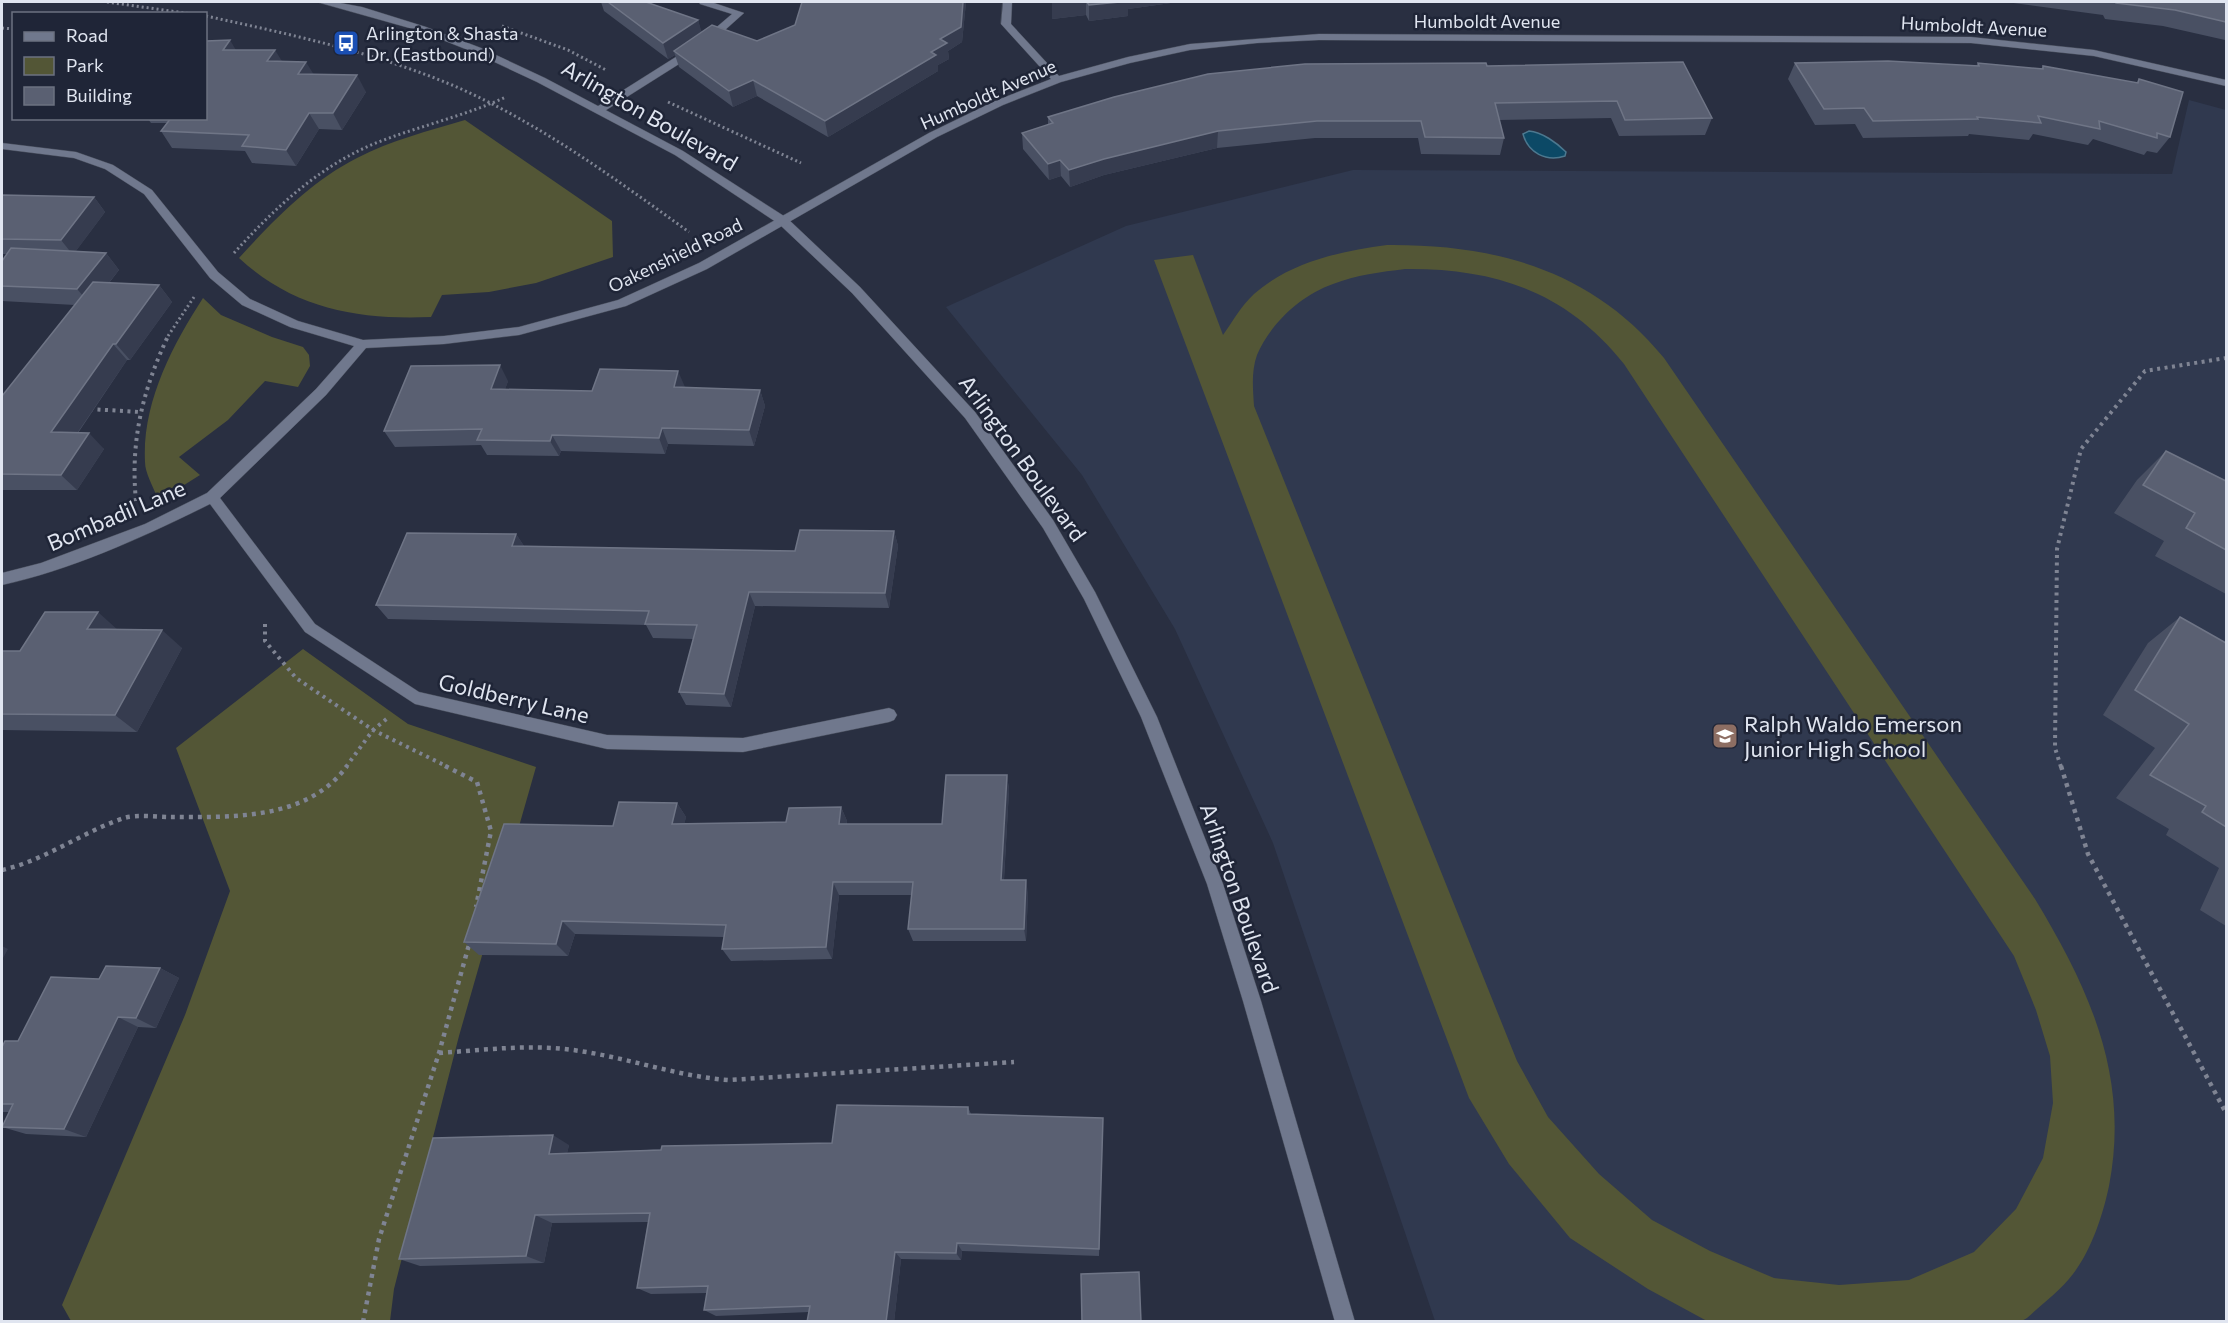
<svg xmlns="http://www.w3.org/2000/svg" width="2228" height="1323" viewBox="0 0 2228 1323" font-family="Commissioner,sans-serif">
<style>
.built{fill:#30394f}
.green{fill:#535636;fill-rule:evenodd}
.water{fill:#0c4966;stroke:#4c788f;stroke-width:1.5}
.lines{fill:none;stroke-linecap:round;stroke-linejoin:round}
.street-casing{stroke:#474d5b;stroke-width:1}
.secondary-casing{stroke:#474d5b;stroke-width:1}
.path-far2{stroke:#7f8493;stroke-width:3;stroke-dasharray:2 3;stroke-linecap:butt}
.path-far1{stroke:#7f8493;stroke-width:4;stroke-dasharray:3 4.5;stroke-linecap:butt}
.path{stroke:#7f8493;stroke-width:4.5;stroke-dasharray:4 5;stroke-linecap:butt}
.street{fill:#70788d;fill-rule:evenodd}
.secondary{fill:#70788d;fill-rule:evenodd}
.wall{fill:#495063}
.shaded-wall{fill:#363c4f}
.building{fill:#5a6072;stroke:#6f7586;stroke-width:1.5}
.labels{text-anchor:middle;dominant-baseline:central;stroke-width:5;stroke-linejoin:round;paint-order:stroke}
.far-street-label{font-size:18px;fill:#e0e5f0;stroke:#1f2537}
.far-poi-label{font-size:18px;fill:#e0e5f0;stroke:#1f2537;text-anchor:start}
.street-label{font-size:22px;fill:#e0e5f0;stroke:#1f2537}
.poi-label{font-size:22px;fill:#e0e5f0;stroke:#1f2537;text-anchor:start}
</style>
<rect width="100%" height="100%" fill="#292f41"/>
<polygon class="built" points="2189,100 2226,110 2226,1321 1435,1321 1273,843 1175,629 1082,475 946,307 1126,226 1353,170 2172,174"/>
<g class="green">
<path d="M465,120L612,221L613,257L536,283L489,292L442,295L431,317C358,320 294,309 239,258C274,220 310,182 357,158C391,140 429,131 465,120Z"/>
<path d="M1387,245C1497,244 1593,271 1664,358L2035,899C2090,990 2130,1077 2109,1186C2103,1215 2091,1251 2073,1274C2061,1290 2042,1304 2027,1318L2020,1322L1707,1321L1648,1289L1570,1238L1509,1164L1469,1098L1154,260L1193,255L1223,335C1233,321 1241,306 1254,294C1290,262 1341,251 1387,245ZM1405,269C1495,268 1567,292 1624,364L2014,956L2036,1010L2050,1056L2053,1103L2043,1158L2016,1209L1974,1252L1909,1280L1839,1285L1774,1278L1710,1251L1652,1220L1599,1174L1548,1117L1517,1061L1254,406C1253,389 1251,372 1257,355C1270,324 1301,295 1333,284C1356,275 1381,272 1405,269Z"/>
<path d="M203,298L221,315L272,337L303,347L309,355L310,366L298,387L265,381L228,420L179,457L200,475L181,487L177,485L157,497C153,486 145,473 145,462C142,403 172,346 203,298Z"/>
<polygon points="303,649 408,724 536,767 459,1036 394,1289 390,1321 71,1321 62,1305 185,1015 230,891 176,748"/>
</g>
<path class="water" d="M1529,131C1542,132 1557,143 1566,152L1565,156C1546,162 1528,153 1523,134Z"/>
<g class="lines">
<g class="street-casing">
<g id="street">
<polygon points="699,2 711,2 744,13 706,47 603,112 595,112 595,108 698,43 732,14 700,4"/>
<path d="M1003,2H1012L1011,24L1059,76L1128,57L1190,44L1319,34L1971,37L2094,50L2226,80V86L2094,56L1971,43L1319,40L1257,43L1190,50L1130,63L1061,82L1003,105L937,137L707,269L626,306L519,335L444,344L366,348L326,395L220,498L315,624L419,692L607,735L743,738L889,708L894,710L897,715L894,720L889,722L743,752L607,749L415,704L305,632L210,504C146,536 71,570 2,585V573L41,563L145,524L207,493L316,389L354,346L290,327L242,305L210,278L144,194L105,169L74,158L2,149V143L76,152L113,165L152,190L218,272L250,299L298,321L363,340L444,336L519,327L618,300L699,263L929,133L995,101L1051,79L1001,24Z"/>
</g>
</g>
<g class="secondary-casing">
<polygon id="secondary" points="317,2 335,2 362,7 426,27 481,48 545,78 683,151 787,218 860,287 975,412 1053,520 1095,592 1157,717 1223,884 1261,1001 1355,1322 1335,1322 1243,1001 1207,884 1141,717 1084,599 1043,528 965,418 852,293 779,224 675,155 537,82 473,52 420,31"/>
</g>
<g class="path-far2">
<polyline points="107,2 192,14"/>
<path d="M206,16C289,34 373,52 452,85C538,122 614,178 689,232"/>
<polyline points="502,26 568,50 606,70"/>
<polyline points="2,28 14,29"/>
<polyline points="668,102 801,163"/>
<path d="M234,253C274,209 316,169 371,145C415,127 462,117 506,97"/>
<polyline points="168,336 194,297"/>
</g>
<g class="path-far1">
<polyline points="90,409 140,412"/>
<path d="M136,501C130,440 143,389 169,334"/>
<polyline points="265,624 265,641 296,678 373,730 448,767"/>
<polyline points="346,767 373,730 389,717"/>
<polyline points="2061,767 2055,748 2057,549 2081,449 2145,371 2226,358"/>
</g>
<g class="path">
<polyline points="445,766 477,782 491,831 476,907"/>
<polyline points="2061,766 2088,854 2226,1113"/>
<path d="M2,870C46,860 82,832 124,818C137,814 156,817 170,817C230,817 307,821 347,766"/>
<path d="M439,1053C484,1050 529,1044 573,1050C626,1057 675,1076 728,1080L1014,1062"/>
<polyline points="363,1322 379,1239 439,1053 470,941"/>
</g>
<use href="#street" class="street"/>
<use href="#secondary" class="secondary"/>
</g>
<g class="wall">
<polygon points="601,2 646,2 698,20 701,32 757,41 795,25 802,2 966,2 962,42 948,51 949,59 938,65 938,71 828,137 757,96 733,107 679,67 675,55 668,59 604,11"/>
<polygon points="1052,2 1178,2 1128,9 1128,16 1089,21 1086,15 1052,19"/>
<polygon points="2006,2 2226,2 2226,39 2225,40 2163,26 2105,19 2103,15"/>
<polygon points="236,50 282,61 313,74 366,92 342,130 319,129 296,166 252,163 245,151 172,148 161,131 167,123 151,123 148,119 141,118 206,118"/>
<polygon points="1795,63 1976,66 1978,63 2041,69 2043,66 2136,83 2139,79 2170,137 2157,153 2147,151 2144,155 2093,139 2088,145 2033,134 2029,140 1969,134 1968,136 1863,138 1855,124 1815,125 1788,79"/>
<polygon points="1487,66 1712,118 1705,135 1619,136 1611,118 1499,120 1504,138 1500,155 1421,154 1418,138 1315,138 1217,148 1104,175 1070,187 1061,176 1049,180 1023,149 1022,133 1048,125 1048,117"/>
<polygon points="2,195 94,197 105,212 75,252 106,253 119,270 109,283 159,285 172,302 130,360 127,360 78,433 104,449 77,490 2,490 2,396 75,305 2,301 2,261 7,254 2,254"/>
<polygon points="508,381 505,389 592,391 684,388 760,390 765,406 754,446 668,444 665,454 561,451 559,456 487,455 481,445 395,447 384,431"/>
<polygon points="2166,451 2226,481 2226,594 2155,556 2164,541 2114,513 2137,480"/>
<polygon points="894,531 898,546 889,608 755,606 731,707 686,705 679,692 693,639 653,638 646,625 388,619 376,605 516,534 524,546 795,551"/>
<polygon points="2180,617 2226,643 2226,926 2200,910 2219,868 2166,835 2169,829 2116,798 2155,748 2103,715 2148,643"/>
<polygon points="118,630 182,648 137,732 2,730 2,651 20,651"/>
<polygon points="1007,775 1009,790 1004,880 1028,893 1026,941 913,941 908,929 912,895 839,895 832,959 731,961 722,949 724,937 575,934 568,956 479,955 464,942 613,826 677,803 686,817 684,824 786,822 841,807 847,821 847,824 942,824"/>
<polygon points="160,968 179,978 156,1028 138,1027 86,1137 26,1134 2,1127 10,1112 2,1112 2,1047 18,1041 99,979"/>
<polygon points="968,1107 971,1114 1103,1118 1099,1256 962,1251 961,1260 901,1259 894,1322 807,1322 809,1312 716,1316 704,1310 707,1293 651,1294 637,1288 648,1222 552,1223 544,1263 420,1266 399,1259 569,1145 567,1153 832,1143"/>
</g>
<g class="shaded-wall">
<polygon points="963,2 966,2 962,42 948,51 949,59 938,65 938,71 828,137 825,121 931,52"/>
<polygon points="1064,2 1086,2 1086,15 1052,19 1052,3"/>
<polygon points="1120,2 1178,2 1128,9 1128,16 1089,21 1089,5"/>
<polygon points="698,20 703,36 674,51 675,55 668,59 663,43"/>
<polygon points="230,40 240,57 223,50"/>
<polygon points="275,50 285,66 267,61"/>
<polygon points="306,62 316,78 298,74"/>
<polygon points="357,75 366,92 342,130 333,113"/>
<polygon points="753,80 757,96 733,107 729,91"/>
<polygon points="309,113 319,129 296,166 286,150"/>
<polygon points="1218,131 1217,148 1104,175 1070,187 1069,170 1104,159"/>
<polygon points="1060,160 1061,176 1049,180 1048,164"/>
<polygon points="94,197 105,212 73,255 61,240"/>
<polygon points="106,253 119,270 91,305 77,289"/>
<polygon points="159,285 172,302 130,360 116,344"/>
<polygon points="113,344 127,360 67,448 51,432"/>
<polygon points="500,365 508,381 500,405 491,389"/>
<polygon points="678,371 685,387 674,387"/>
<polygon points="760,390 765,406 754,446 749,430"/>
<polygon points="662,428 668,444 665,454 659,438"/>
<polygon points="89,433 104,449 77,490 61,475"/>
<polygon points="552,435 561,451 559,456 550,441"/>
<polygon points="894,531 898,546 889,608 885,593"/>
<polygon points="516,534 526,549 512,546"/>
<polygon points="749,592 755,606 731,707 724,694"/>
<polygon points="98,612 119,631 87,629"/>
<polygon points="162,630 182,648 137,732 115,715"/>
<polygon points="1007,775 1009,790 1003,893 1001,880"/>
<polygon points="677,803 686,817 681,838 672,824"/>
<polygon points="841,807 847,821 845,838 839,824"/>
<polygon points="1026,880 1028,893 1026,941 1024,929"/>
<polygon points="833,882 839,895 832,959 826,947"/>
<polygon points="562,921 575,934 568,956 556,944"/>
<polygon points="2,946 8,949 2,960"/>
<polygon points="160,968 179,978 156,1028 136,1018"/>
<polygon points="118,1017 138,1027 86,1137 64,1129"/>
<polygon points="1103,1118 1103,1128 1099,1256 1099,1249"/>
<polygon points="553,1135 569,1145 565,1163 549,1154"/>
<polygon points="535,1215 552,1223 544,1263 526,1256"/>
<polygon points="957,1243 962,1251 961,1260 956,1253"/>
<polygon points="895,1252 901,1259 894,1322 886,1322"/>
</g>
<g class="building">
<polygon points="608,2 646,2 698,20 663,43"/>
<polygon points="802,2 963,2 961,27 940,39 947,43 931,52 936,55 825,121 753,80 729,91 674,51 712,25 757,41 795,25"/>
<polygon points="1087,2 1120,2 1089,5"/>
<polygon points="2115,2 2226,2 2226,22 2175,10 2116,3"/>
<polygon points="230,40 223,50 275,50 267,61 306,62 298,74 357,75 333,113 309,113 286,150 242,146 249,135 161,131 171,118 206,118 206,41"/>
<polygon points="1888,61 1979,66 1978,63 2043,69 2043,66 2138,83 2139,79 2183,92 2170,137 2157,133 2157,138 2099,121 2100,129 2038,116 2041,123 1977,117 1978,119 1873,121 1864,108 1824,109 1795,63"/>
<polygon points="1683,62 1712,118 1625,120 1617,101 1495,103 1504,138 1425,137 1421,121 1317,121 1218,131 1104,159 1069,170 1060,160 1048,164 1022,133 1053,123 1048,117 1114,97 1208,74 1305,64 1486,63 1487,66"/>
<polygon points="2,195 94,197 61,240 2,239"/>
<polygon points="11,248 106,253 77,289 2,286 2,261"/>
<polygon points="93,282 159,285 116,344 113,344 51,432 89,433 61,475 2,474 2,396"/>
<polygon points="500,365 491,389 592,391 600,369 678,371 674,387 760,390 749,430 662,428 659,438 552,435 550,441 477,440 482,429 384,431 411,366"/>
<polygon points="2166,451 2226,481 2226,550 2186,528 2195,513 2143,485"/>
<polygon points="800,530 894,531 885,593 749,592 724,694 679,692 697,625 645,624 649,611 376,605 407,533 516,534 512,546 795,551"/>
<polygon points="45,612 98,612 87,629 162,630 115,715 2,714 2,651 20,651"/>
<polygon points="2180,617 2226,643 2226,827 2202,812 2206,806 2150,775 2189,724 2135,690"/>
<polygon points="946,775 1007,775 1001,880 1026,880 1024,929 908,929 913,882 833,882 826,947 722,949 726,925 562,921 556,944 464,942 504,824 613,826 619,802 677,803 672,824 786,822 789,808 841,807 839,824 942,824"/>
<polygon points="106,966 160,968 136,1018 118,1017 64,1129 2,1127 13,1104 2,1104 2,1047 5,1041 18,1041 51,977 99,979"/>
<polygon points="837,1105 968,1107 968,1114 1103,1118 1099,1249 957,1243 956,1253 895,1252 886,1322 807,1322 810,1306 704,1310 708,1286 637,1288 650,1213 535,1215 526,1256 399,1259 433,1138 553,1135 549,1154 661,1150 662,1146 832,1143"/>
<polygon points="1139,1272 1141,1322 1082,1322 1081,1274"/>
</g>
<defs>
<g id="bus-square" transform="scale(1.35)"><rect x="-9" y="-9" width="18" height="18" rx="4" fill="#1a4fb4" stroke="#1f2537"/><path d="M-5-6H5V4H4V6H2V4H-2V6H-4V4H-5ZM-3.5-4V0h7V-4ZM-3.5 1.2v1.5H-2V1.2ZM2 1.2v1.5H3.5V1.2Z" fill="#fff"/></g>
<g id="school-square" transform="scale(1.35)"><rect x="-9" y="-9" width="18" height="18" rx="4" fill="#8d6e63" stroke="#1f2537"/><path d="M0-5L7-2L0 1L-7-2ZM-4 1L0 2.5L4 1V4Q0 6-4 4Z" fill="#fff"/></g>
</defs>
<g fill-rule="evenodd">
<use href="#bus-square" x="346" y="43"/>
<use href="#school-square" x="1725" y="736"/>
</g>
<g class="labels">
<g class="far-street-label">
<text x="1487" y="21">Humboldt Avenue</text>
<text transform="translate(1974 26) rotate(3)">Humboldt Avenue</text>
<text transform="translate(988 94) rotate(-24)">Humboldt Avenue</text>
<text transform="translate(675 255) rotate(-26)">Oakenshield Road</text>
</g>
<g class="far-poi-label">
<text x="366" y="33">Arlington &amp; Shasta<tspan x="366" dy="21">Dr. (Eastbound)</tspan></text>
</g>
<g class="street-label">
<text transform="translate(650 115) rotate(30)">Arlington Boulevard</text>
<text transform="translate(1023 458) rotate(54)">Arlington Boulevard</text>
<text transform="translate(116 515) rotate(-23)">Bombadil Lane</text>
<text transform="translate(514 698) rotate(13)">Goldberry Lane</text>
<text transform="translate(1240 898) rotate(71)">Arlington Boulevard</text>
</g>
<g class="poi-label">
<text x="1744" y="723">Ralph Waldo Emerson<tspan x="1744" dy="25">Junior High School</tspan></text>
</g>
</g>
<rect width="2228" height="1323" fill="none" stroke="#e0e5f0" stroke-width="6"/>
<rect x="12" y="12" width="195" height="108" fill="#1f2537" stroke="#6c7281" stroke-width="1.5"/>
<rect x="24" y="32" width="30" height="9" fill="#70788d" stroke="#6c7281" stroke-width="1.5"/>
<text x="66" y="42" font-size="18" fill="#e0e5f0">Road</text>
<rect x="24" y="57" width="30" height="18" fill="#535636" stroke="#6c7281" stroke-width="1.5"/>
<text x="66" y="72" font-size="18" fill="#e0e5f0">Park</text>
<rect x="24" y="87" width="30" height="18" fill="#5a6072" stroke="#6c7281" stroke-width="1.5"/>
<text x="66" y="102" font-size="18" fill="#e0e5f0">Building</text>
</svg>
